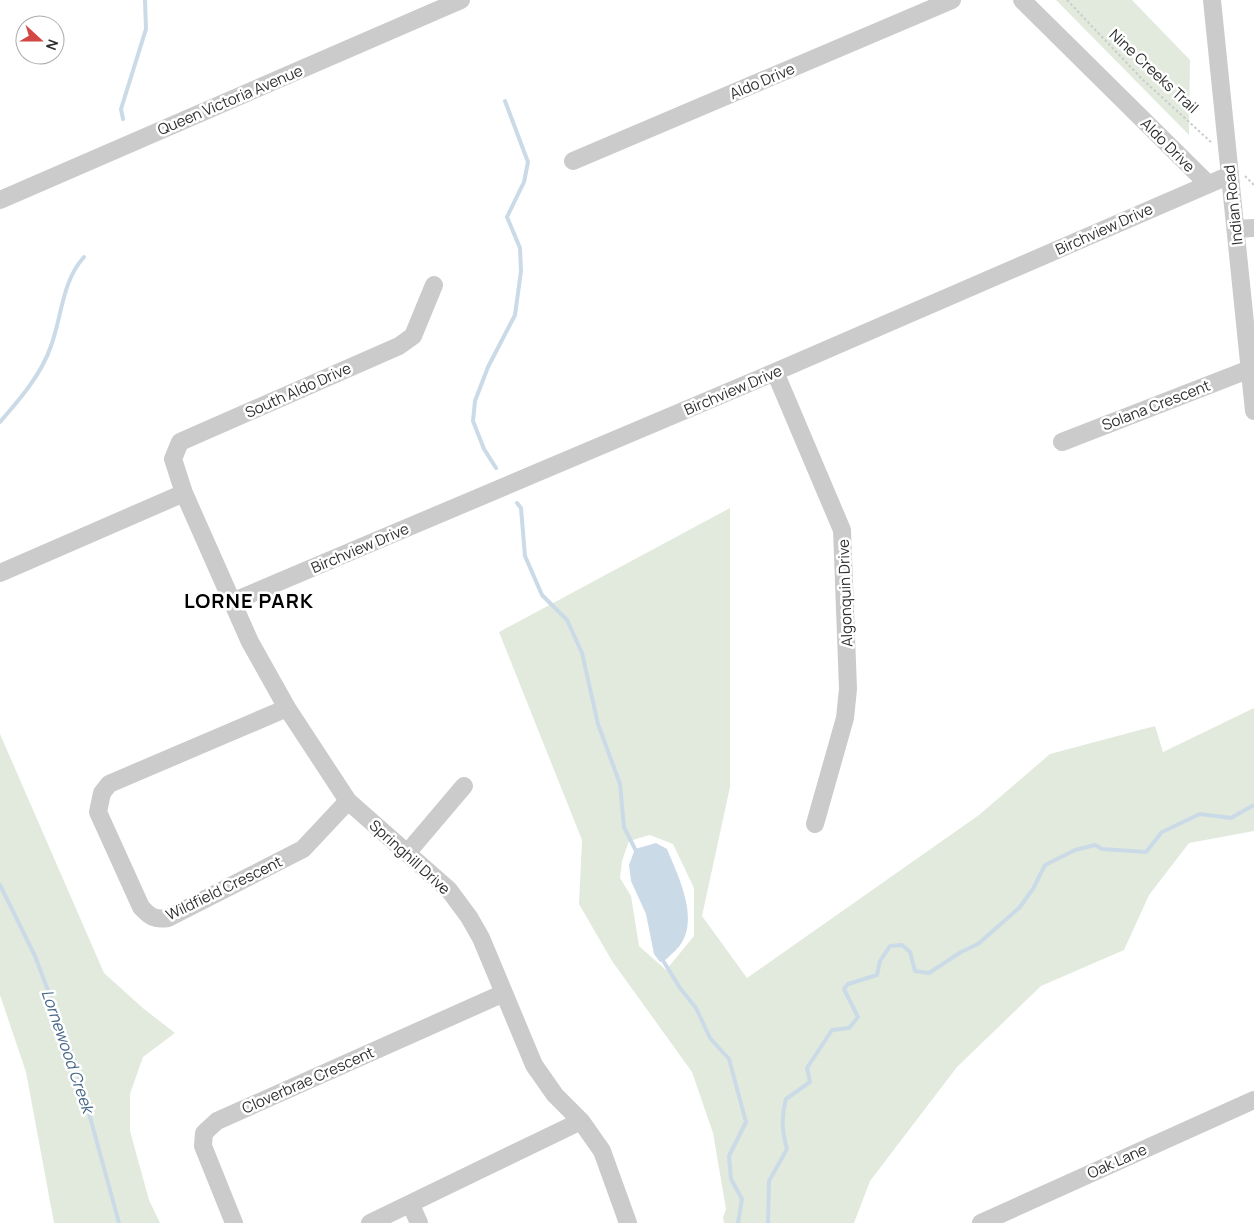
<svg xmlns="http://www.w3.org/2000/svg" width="1254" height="1223" font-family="Manrope,sans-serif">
<rect width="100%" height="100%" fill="#fff"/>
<path fill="#e2eadd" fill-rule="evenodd" d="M1056,0H1132L1190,60L1189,135Z
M730,508V787L702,916L747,978L979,815L1050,754L1155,726L1163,752L1254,708V831L1189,843L1149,895L1124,950L1041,986L957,1067L870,1181L854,1223H724L723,1217L726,1209L713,1133L692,1072L612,961L579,904L582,840L499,632ZM650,835L673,844L694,888V936L666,970L639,946L631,896L620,878L622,861L629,841Z
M0,734L104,973L144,1009L175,1033L143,1057L130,1094V1131L149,1200L160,1223H54L26,1072L0,995Z"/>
<path fill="#cbdae7" d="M656,843L667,849C679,878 703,925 675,951C670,955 666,961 660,962L654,954L646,914L631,881L629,865L635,849Z"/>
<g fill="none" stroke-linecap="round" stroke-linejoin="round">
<path stroke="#cbdae7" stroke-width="4" d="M123,119L121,109L146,29L145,0
M0,422C20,399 41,375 51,346C62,316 62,281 84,257
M496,468L484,449L473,421L475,401L488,367L515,315L521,271L520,248L507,217L524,182L528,162L505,101
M517,503L521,508L525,556L542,595L567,620L582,653L598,724L620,784L624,827L635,849
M0,885L35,956L75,1062L119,1223
M664,962L680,988L696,1008L710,1038L729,1059L746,1122L729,1156L731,1179L742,1199L738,1223
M768,1223L769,1181L787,1149C782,1131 781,1117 786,1099L810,1082L807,1068L832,1030L849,1028L858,1017L844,989L848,984L877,975L880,961L890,946L902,945L910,952L915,971L929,973L961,952L978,944L1019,908L1033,889L1045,865L1075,850L1095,845L1102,849L1146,852L1162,832L1200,814L1231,818L1254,805"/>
<path stroke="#cbcbcb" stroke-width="2" stroke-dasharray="2.5 2.5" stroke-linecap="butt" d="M1067,0L1141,78L1212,143
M1245,176L1254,185"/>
<path stroke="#cbcbcb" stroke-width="18" d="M1022,0L1208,184
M1212,0L1254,411
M573,161L952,0
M0,200L461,0
M1236,229L1254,228
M434,285L413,336L399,346L180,442L173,459L184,493L250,642L287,708L348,801L449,890L469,917L481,938L534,1065L555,1095L581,1121L602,1151L628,1223
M775,372L842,530L848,689L845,718L815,824
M1062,442L1250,369
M0,573L184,493
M234,601L775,372L1230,175
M287,708L109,784L102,793L98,812L141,907C150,917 155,920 168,918L303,849L348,801
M408,852L464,786
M411,1205L419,1223
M234,1223L203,1146L204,1133L217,1121L504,993
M370,1223L581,1121
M981,1223L1254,1100"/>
</g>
<g text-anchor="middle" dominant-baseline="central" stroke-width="5" stroke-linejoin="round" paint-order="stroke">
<g font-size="15" fill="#2e2e2e" stroke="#fff">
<text transform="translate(1154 71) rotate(43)">Nine Creeks Trail</text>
<text transform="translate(762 81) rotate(-23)">Aldo Drive</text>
<text transform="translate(230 100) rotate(-23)">Queen Victoria Avenue</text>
<text transform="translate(1168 145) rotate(45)">Aldo Drive</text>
<text transform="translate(1233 205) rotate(-96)">Indian Road</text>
<text transform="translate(1104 229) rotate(-24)">Birchview Drive</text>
<text transform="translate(298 390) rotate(-24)">South Aldo Drive</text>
<text transform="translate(733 390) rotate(-23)">Birchview Drive</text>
<text transform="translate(1156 405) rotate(-21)">Solana Crescent</text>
<text transform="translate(360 548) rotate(-23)">Birchview Drive</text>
<text transform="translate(845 593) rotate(-92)">Algonquin Drive</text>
<text transform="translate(410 857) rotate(42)">Springhill Drive</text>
<text transform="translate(224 888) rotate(-26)">Wildfield Crescent</text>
<text transform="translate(308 1080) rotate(-24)">Cloverbrae Crescent</text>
<text transform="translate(1117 1161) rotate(-24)">Oak Lane</text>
</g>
<g font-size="16" font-style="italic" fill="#456687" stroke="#fff">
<text transform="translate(68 1051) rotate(71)">Lornewood Creek</text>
</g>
<g font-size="20" font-weight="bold" letter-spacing="1" fill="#000" stroke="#fff">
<text x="249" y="600">LORNE PARK</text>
</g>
</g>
<g transform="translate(40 40) rotate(111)"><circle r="24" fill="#ffffff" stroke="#ababab"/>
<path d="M0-4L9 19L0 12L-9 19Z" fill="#d24743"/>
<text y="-8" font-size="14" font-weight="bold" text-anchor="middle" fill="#2e2e2e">N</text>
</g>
</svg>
